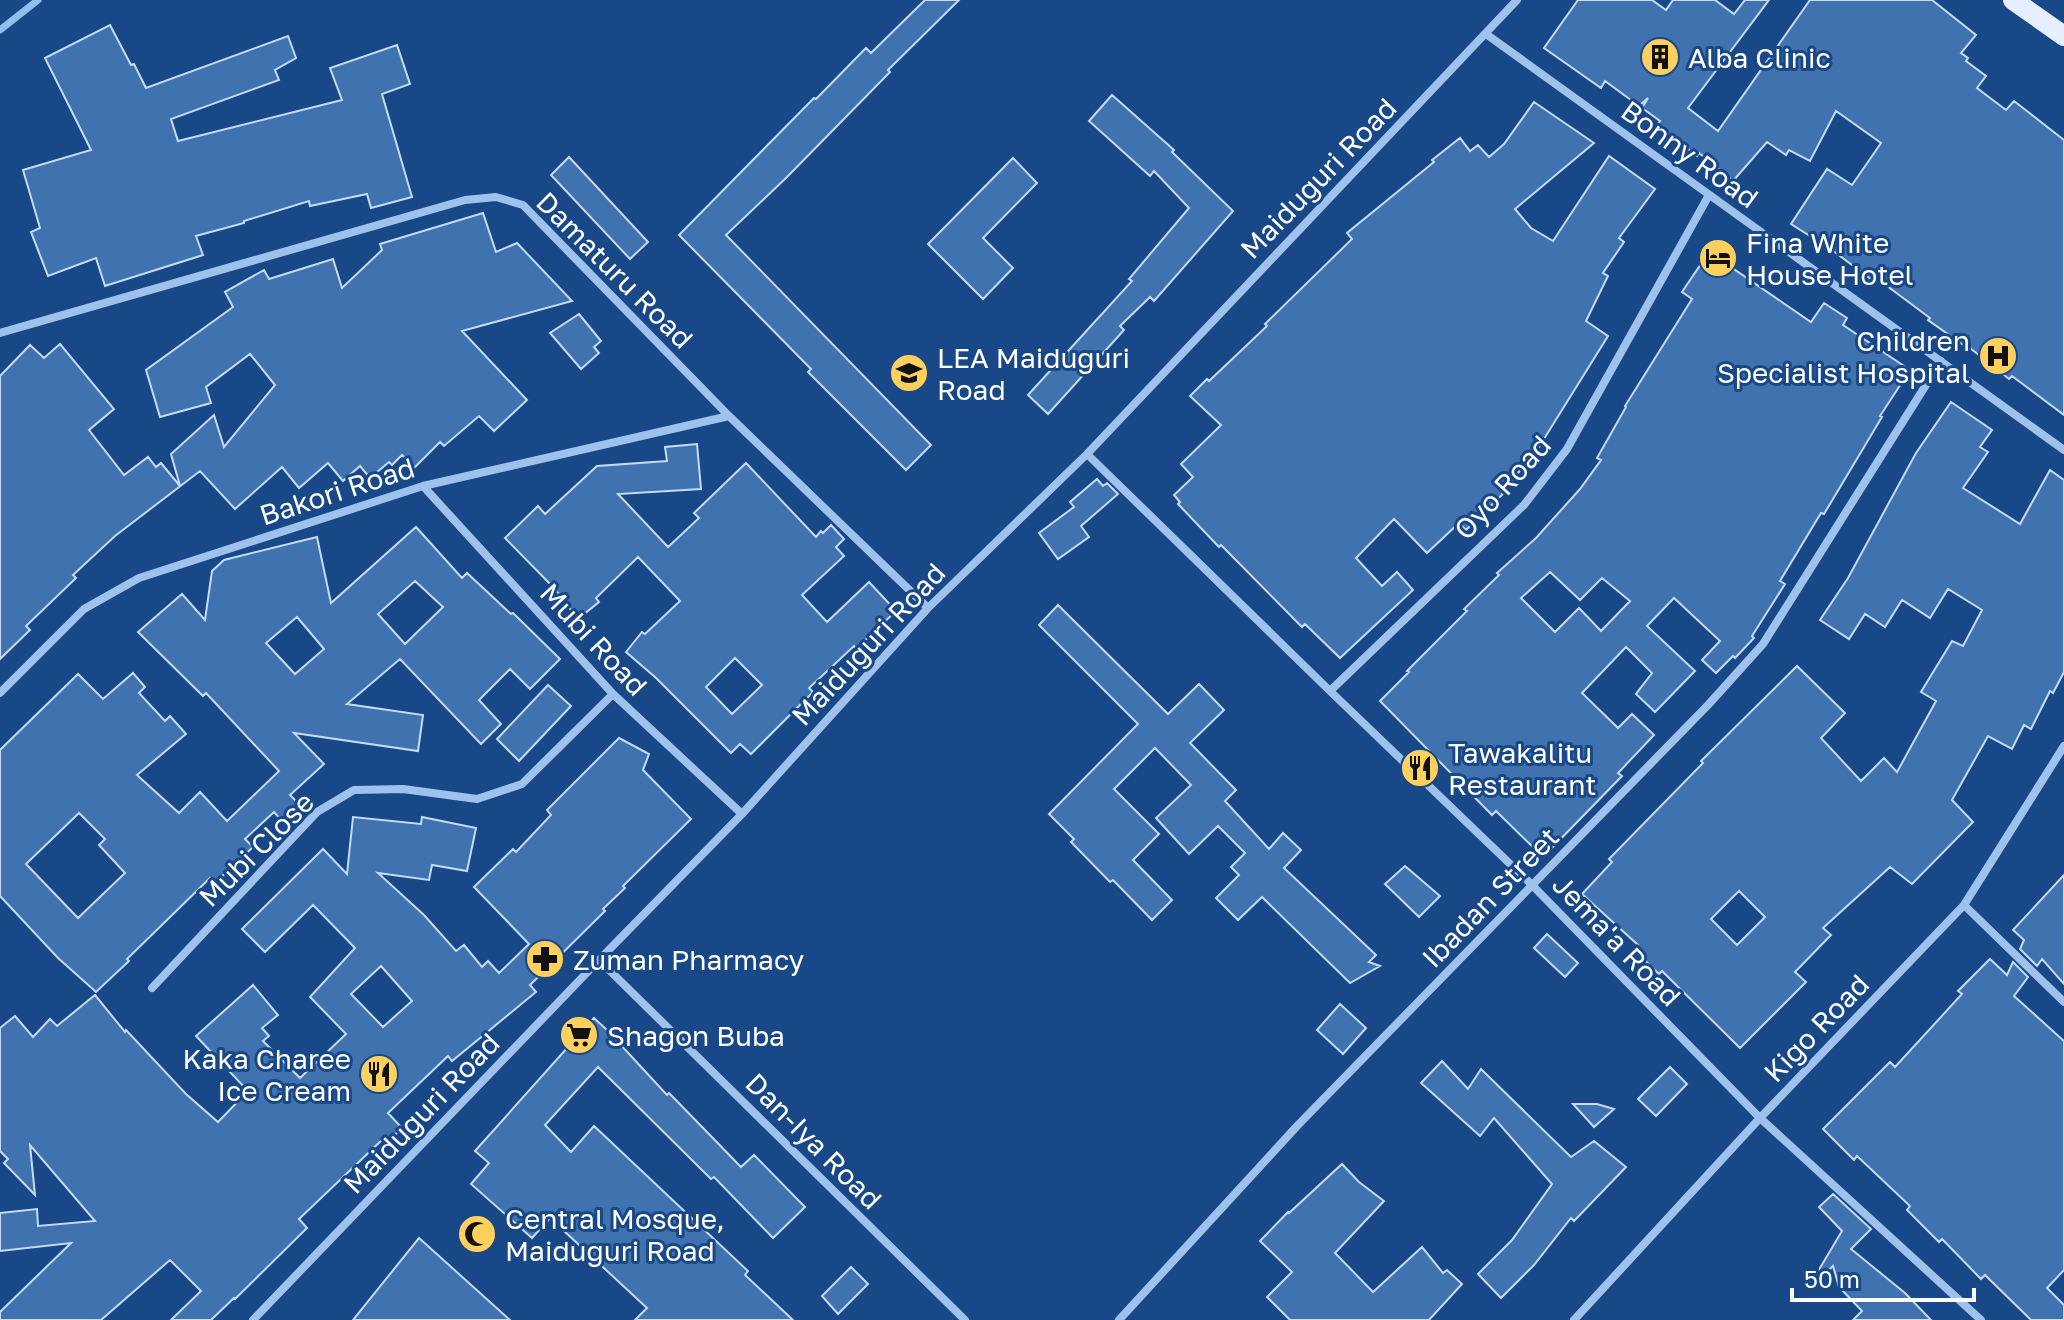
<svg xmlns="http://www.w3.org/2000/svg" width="2064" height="1320" font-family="'Golos Text',sans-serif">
<rect width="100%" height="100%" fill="#184887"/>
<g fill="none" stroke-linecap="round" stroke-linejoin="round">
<path stroke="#91bdef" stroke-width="7" d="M0,30L38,0"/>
</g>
<path fill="#4172b0" stroke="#c4dcf9" stroke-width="2" fill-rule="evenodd" d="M925,0H959L888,70L890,72L787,177L726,235L931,445L906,470L808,372L811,369L679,235L814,98L816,99L866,48L871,53Z
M1578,0H1652L1666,10L1673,0H1715L1734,14L1745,0H1769L1688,108L1718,131L1810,0H1932L1976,35L1961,53L1968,58L1966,61L1986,76L1977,88L2006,110L2014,101L2064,140V415L2012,376L2009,379L1970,348L1969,349L1928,320L1930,318L1879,280L1876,283L1832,250L1791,224L1827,169L1852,185L1881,143L1836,111L1810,161L1789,150L1786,155L1767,142L1733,181L1699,153L1697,156L1657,125L1660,121L1642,108L1648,98L1639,106L1605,81L1601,88L1544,48Z
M110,25L131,65L134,64L146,88L288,36L296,58L275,70L279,80L171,119L178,141L342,100L330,68L397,45L410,84L382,94L412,197L371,208L367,194L310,206L309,201L244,221V223L196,236L203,255L105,286L96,258L48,276L31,232L40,228L23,170L91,150L45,58Z
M1112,95L1174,150L1172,152L1233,211L1154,301L1150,297L1120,326L1124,330L1048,414L1028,395L1132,281L1129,279L1189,208L1154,171L1150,176L1089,121Z
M1534,102L1594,143L1515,209L1531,228L1553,241L1609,156L1655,189L1619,238L1624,242L1603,273L1608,276L1586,321L1608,336L1539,447L1502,493L1503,494L1466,530L1459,523L1427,553L1394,519L1356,558L1382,586L1397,572L1413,590L1340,658L1305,624L1302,627L1221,545L1219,547L1178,504L1180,502L1174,495L1193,477L1181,464L1221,425L1190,396L1207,379L1209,381L1267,326L1265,324L1352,239L1347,233L1434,162L1432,160L1460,138L1470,151L1478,145L1489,157L1504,144Z
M569,157L648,242L630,259L551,175Z
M1013,158L1037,183L983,238L1013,268L983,299L928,244Z
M483,213L496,252L517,243L572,301L462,331L527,400L494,431L479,416L444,446L440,442L414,468L402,455L392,465L389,462L370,478L360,466L343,481L328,463L299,488L282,467L235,509L200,471L115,536L73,575L76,578L26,626L30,630L0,659V376L30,345L44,358L60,344L114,409L89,430L124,475L148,457L156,467L161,463L180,486L171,454L214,415L224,447L275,385L250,354L206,387L211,403L160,417L146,370L233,307L225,292L264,270L269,279L333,259L342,288L382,250L380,244Z
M1709,252L1811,322L1824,303L1847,318L1843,325L1910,370L1880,416L1882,417L1824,514L1821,513L1780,581L1785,584L1752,636L1754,638L1735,658L1733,656L1716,673L1702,660L1720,641L1674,598L1647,626L1695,671L1655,712L1636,694L1652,673L1626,647L1582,693L1618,728L1632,714L1654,735L1618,773L1622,776L1543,857L1496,811L1492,815L1380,701L1409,672L1407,671L1467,611L1464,609L1499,575L1497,573L1536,538L1580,489L1601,460L1597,458L1626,407L1625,406L1692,299L1682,292ZM1550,572L1580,600L1602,578L1630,601L1601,631L1579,608L1555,632L1521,598Z
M579,314L601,341L594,347L599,353L581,369L550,333Z
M1951,402L1992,430L1980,447L1988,452L1963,488L2020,524L2050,470L2064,480V672L2053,693L2050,691L2031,729L2024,725L2012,749L1988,736L1952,800L1973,822L1912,884L1890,867L1823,928L1831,935L1795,972L1806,982L1740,1048L1662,971L1659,974L1633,949L1638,945L1582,894L1612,862L1609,859L1703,763L1701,761L1797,666L1845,713L1821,738L1861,781L1884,758L1897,772L1936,701L1921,692L1952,641L1963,646L1982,610L1948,589L1930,618L1902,600L1885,627L1865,614L1849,639L1820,620L1848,578L1916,453ZM1739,891L1765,917L1737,945L1711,919Z
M697,444L701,489L618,494L668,547L699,518L694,513L746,463L816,537L821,531L823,533L831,525L844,539L836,547L844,556L802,595L827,622L869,582L896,611L856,649L854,646L809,688L813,692L751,754L740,744L731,753L655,677L626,652L642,632L645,634L680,601L638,557L596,598L599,602L578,619L555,589L505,538L538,506L545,514L597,466L667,461L665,447ZM735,658L762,685L732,714L706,687Z
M1097,479L1103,486L1107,483L1118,494L1081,526L1089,537L1058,559L1039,533L1074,507L1070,502Z
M416,527L462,578L467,573L511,614L513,613L560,659L530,689L510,669L479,700L501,724L481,744L400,659L347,704L423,715L418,751L294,733L324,764L290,795L299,804L282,821L274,812L245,839L253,847L215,883L210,878L127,959L129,961L96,992L58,958L0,896V750L78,674L103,699L133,673L145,687L139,693L165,721L170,716L186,734L137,775L179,813L200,792L227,821L279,771L206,693L203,696L138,632L182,594L205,620L212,571L224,560L317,537L331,603ZM415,581L443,607L405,644L378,614ZM297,617L324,649L295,674L266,643ZM79,813L105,839L99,845L125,873L78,918L26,864Z
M1058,605L1168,714L1199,684L1224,710L1190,743L1236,790L1225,801L1269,849L1283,833L1301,850L1284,868L1376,955L1369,962L1380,966L1350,983L1262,897L1238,920L1216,898L1239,875L1231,867L1245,853L1218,826L1189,854L1156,818L1191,785L1155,748L1114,789L1159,834L1133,860L1172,900L1152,920L1113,880L1110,882L1071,842L1074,839L1049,814L1138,724L1039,625Z
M548,685L571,706L519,761L497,739Z
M619,738L649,754L643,770L691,819L623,886L625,888L603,909L605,911L530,985L536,992L452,1061L448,1056L388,1113L402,1128L388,1142L384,1138L299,1219L307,1228L235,1299L234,1298L211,1320H171L201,1291L170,1260L101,1320H0V1312L71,1243L0,1251V1213L37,1209L38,1226L95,1221L30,1145L35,1195L4,1163L8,1159L0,1151V1028L15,1016L33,1037L50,1019L57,1026L95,995L125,1032L126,1030L186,1094L218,1122L248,1091L196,1036L253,985L278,1015L262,1028L269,1036L263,1041L300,1078L346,1034L310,997L355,948L313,905L265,952L242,929L323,849L347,874L353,817L421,824L422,817L476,828L467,871L432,865L429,880L378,873L424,915L456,951L464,945L482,967L488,961L499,973L529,944L474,887L513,849L516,852L551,815L547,810ZM381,966L412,1001L383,1027L351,994Z
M1405,866L1440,896L1419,917L1385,884Z
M2064,875V984L2042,959L2037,966L2020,949L2024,940L2013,930Z
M1547,934L1578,963L1565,977L1534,948Z
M1990,959L2007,975L2013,962L2028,977L2014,996L2064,1041V1270L2047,1288L2064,1305V1320H2031L1985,1275L1981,1279L1942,1239L1939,1242L1907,1210L1910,1206L1857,1156L1854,1160L1823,1129L1890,1062L1895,1067L1962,994L1958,991Z
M1340,1004L1366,1028L1343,1054L1317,1030Z
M594,1018L620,1042L619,1043L667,1095L669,1093L741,1167L754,1155L805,1207L773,1238L714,1177L711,1179L598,1067L545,1125L571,1152L594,1126L748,1271L745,1275L793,1320H635L647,1308L550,1218L532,1238L471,1184L489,1163L475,1151Z
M1442,1061L1468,1089L1481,1069L1571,1157L1594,1141L1626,1167L1574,1221L1571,1218L1534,1265L1501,1298L1478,1274L1512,1240L1552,1184L1494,1118L1480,1136L1421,1083Z
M1670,1067L1687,1084L1656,1116L1638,1099Z
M1573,1104H1597L1614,1109L1594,1127Z
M1342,1164L1359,1182L1384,1201L1335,1253L1373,1292L1422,1247L1443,1273L1447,1270L1462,1284L1429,1320H1290L1267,1297L1292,1272L1260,1241L1288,1212L1289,1213Z
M1833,1194L1871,1229L1851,1249L1905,1293L1931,1320H1853L1862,1311L1839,1287L1833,1266L1822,1277L1817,1273L1842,1231L1819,1207Z
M419,1238L510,1320H353Z
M851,1267L868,1284L838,1314L822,1296Z"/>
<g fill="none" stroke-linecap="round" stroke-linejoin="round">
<path stroke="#9fc2ed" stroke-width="8" d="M1486,34L2064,450
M0,333L465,200L496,197L523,205L729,416L928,608
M1087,454L1330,691L1532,885L1760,1118L1981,1320
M423,486L613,694L742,814
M1330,691L1524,505L1567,449L1709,195
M0,693L84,609L139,578L423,486L729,416
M1964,905L2064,1002
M599,960L965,1320
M152,988L317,812L354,790L403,789L477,799L522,784L613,694
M253,1320L599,960L742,814L928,608L1087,454L1517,0
M1119,1320L1298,1125L1708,705L1763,644L1941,361
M1574,1320L1760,1118L1964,905L2064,746"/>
<path stroke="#e5efff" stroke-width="20" d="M2013,0L2064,36"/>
</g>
<defs>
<symbol id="building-disc" viewBox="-11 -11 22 22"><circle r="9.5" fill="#ffd05b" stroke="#184887"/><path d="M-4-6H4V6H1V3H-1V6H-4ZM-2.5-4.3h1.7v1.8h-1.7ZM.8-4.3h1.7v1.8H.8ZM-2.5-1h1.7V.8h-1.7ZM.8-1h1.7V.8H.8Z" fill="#111"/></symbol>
<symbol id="hotel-disc" viewBox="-11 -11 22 22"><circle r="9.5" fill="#ffd05b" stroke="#184887"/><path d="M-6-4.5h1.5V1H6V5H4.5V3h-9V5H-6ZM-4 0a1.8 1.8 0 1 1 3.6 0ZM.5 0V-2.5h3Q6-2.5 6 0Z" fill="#111"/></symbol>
<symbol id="hospital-disc" viewBox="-11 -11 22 22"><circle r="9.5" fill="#ffd05b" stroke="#184887"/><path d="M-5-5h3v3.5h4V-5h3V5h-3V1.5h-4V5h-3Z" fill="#111"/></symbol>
<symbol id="school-disc" viewBox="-11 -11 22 22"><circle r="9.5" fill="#ffd05b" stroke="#184887"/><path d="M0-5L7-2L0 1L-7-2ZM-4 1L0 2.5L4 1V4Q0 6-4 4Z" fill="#111"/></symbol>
<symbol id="restaurant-disc" viewBox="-11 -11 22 22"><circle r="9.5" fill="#ffd05b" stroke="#184887"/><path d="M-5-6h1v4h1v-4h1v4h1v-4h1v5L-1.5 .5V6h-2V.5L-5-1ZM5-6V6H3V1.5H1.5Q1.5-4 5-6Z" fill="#111"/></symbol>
<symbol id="pharmacy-disc" viewBox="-11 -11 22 22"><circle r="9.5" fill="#ffd05b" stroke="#184887"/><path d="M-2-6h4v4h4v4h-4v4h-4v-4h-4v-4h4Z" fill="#111"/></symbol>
<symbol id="supermarket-disc" viewBox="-11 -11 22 22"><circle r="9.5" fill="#ffd05b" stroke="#184887"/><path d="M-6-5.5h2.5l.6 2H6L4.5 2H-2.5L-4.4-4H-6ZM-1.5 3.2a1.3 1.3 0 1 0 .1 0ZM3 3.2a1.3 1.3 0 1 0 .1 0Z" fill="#111"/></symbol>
<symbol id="mosque-disc" viewBox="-11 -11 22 22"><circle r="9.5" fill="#ffd05b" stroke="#184887"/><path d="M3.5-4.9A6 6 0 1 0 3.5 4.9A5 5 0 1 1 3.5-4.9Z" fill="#111"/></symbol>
</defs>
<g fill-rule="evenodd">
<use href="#building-disc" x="1638" y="35" width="44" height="44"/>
<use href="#hotel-disc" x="1696" y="236" width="44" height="44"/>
<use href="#hospital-disc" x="1976" y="334" width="44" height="44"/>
<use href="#school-disc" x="887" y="351" width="44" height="44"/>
<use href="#restaurant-disc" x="1398" y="746" width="44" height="44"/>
<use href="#pharmacy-disc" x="523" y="937" width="44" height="44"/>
<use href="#supermarket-disc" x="557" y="1013" width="44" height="44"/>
<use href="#restaurant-disc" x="357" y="1052" width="44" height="44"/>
<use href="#mosque-disc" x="455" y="1212" width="44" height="44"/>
</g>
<g text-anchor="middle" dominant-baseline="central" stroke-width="6" stroke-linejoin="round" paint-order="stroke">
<g font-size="28" fill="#fff" stroke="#184887" text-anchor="start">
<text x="1688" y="57">Alba Clinic</text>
<text x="1746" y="242">Fina White<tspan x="1746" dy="32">House Hotel</tspan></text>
<text x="1970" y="340" text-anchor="end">Children<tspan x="1970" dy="32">Specialist Hospital</tspan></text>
<text x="937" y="357">LEA Maiduguri<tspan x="937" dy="32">Road</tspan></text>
<text x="1448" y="752">Tawakalitu<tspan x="1448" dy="32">Restaurant</tspan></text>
<text x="573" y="959">Zuman Pharmacy</text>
<text x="607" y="1035">Shagon Buba</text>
<text x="351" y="1058" text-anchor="end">Kaka Charee<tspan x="351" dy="32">Ice Cream</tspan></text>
<text x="505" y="1218">Central Mosque,<tspan x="505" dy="32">Maiduguri Road</tspan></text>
</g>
<g font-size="28" fill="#fff" stroke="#184887">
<text transform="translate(1690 154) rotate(36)">Bonny Road</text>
<text transform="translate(1318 178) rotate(-46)">Maiduguri Road</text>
<text transform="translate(615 270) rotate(45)">Damaturu Road</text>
<text transform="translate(1502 487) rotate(-48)">Oyo Road</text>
<text transform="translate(337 491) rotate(-18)">Bakori Road</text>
<text transform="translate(594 639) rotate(47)">Mubi Road</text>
<text transform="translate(868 644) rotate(-47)">Maiduguri Road</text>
<text transform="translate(256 849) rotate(-45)">Mubi Close</text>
<text transform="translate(1490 897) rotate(-46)">Ibadan Street</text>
<text transform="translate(1617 940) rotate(46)">Jema'a Road</text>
<text transform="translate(1816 1028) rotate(-46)">Kigo Road</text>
<text transform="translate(421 1113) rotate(-46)">Maiduguri Road</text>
<text transform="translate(814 1141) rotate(45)">Dan-Iya Road</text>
</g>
</g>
<path d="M1792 1288v12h182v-12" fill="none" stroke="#ffffff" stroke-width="4"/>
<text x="1804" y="1288" font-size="24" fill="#ffffff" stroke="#184887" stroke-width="6" paint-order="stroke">50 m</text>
</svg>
